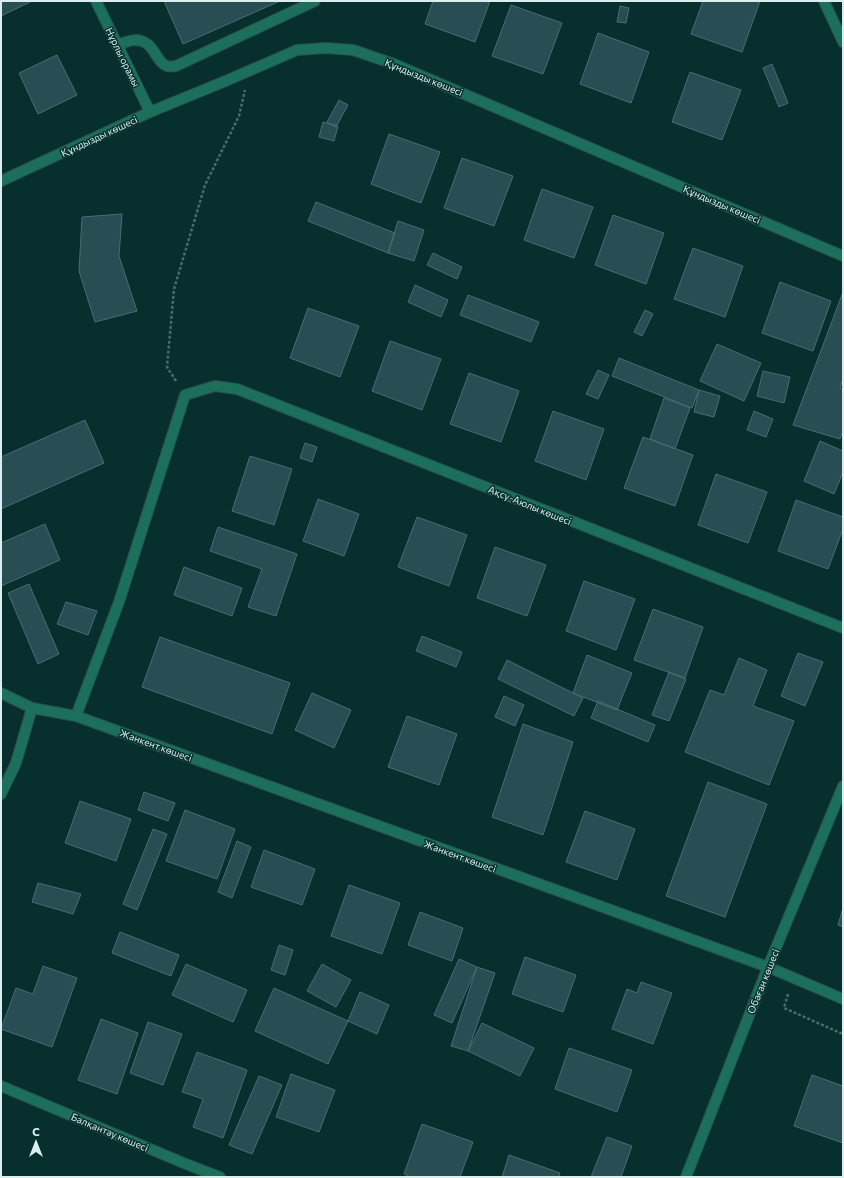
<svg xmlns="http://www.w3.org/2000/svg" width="844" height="1178" font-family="Commissioner,sans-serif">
<rect width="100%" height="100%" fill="#062f2e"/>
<path fill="#284d53" stroke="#486d74" d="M1,1H32L1,16Z
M164,1H280L183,44Z
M433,1H490L475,42L425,24Z
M703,1H760L742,52L691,34Z
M511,5L562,23L543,74L492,56Z
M620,6L629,8L626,23L617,22Z
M598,33L649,52L631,103L580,84Z
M57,55L77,95L38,114L19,73Z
M772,64L788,103L779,107L763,68Z
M690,72L741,90L722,140L672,122Z
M339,100L348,105L336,127L327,122Z
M323,122L338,126L334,141L319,137Z
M389,134L440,152L421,203L371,184Z
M462,158L513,176L494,226L444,208Z
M542,189L593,207L574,258L524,240Z
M316,202L395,233L388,253L308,221Z
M122,214L119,256L137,311L95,322L79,271L82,217Z
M613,215L664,233L646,284L595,265Z
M398,221L424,230L414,261L388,253Z
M693,248L743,266L725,317L674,299Z
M433,253L462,267L457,279L427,265Z
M780,282L831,301L813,351L762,333Z
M415,285L448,300L441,317L408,302Z
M843,292V379L840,388L843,390V431L840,439L793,425Z
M468,295L539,322L531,342L460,315Z
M308,308L359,326L340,377L290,358Z
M645,310L653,314L642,336L634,332Z
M390,341L441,359L422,410L372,391Z
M717,344L761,363L744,401L700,381Z
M619,358L699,390L692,408L612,376Z
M598,370L609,375L598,399L586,394Z
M763,371L790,377L784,403L757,396Z
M469,373L519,391L501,442L450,424Z
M699,390L720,396L714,417L694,412Z
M664,398L690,408L675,449L650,439Z
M553,411L604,429L586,480L535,461Z
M754,411L773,419L766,437L747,430Z
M85,420L104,463L1,509V457Z
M643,437L693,455L675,506L624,488Z
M820,441L843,451V472L834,494L804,481Z
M305,443L317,447L312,462L300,458Z
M250,456L292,469L274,525L232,511Z
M716,474L767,492L748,543L698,525Z
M318,499L359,514L344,556L303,541Z
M796,500L843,517V529L828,569L778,551Z
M417,517L467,535L449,586L398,567Z
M45,524L60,560L1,586V543Z
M218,527L297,554L276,616L248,607L262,569L210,551Z
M495,547L546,565L527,616L477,598Z
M184,567L242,588L232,616L174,595Z
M584,581L635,599L616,650L566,631Z
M29,584L59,654L38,664L8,593Z
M66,602L97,611L88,635L57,624Z
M653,609L703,627L685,678L634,660Z
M422,636L462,652L456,667L416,651Z
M160,637L290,683L272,734L142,687Z
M798,653L823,662L805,706L781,696Z
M587,655L632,673L617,710L573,693Z
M739,658L767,670L753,706L794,721L769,785L685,752L710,690L724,695Z
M507,660L583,698L574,716L498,679Z
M669,672L686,679L669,721L652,715Z
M312,693L351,710L334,748L295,730Z
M504,696L524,705L515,726L495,717Z
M598,701L655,725L648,742L591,718Z
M407,716L457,734L439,785L388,767Z
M523,724L573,742L543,835L492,817Z
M708,782L767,804L725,917L666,896Z
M144,792L175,803L168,821L138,810Z
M80,801L131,819L116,861L65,843Z
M185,810L235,829L217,879L166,861Z
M585,811L635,829L617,880L566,862Z
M153,829L167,834L137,910L123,904Z
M237,841L251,847L232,898L218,892Z
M264,850L315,869L302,905L251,887Z
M38,883L81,894L73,914L32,902Z
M349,885L400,903L382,954L331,936Z
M843,908V927L838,925Z
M420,912L463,928L452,961L408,945Z
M120,932L179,955L171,976L112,953Z
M279,945L293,950L285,975L271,970Z
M525,957L576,975L563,1012L512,994Z
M459,959L477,967L452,1023L434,1015Z
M186,964L247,990L233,1022L172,995Z
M322,964L351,980L336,1007L307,991Z
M43,966L77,978L52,1047L1,1029L16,988L33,994Z
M477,967L495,973L468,1051L451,1046Z
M641,982L672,993L653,1044L612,1029L627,989L637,993Z
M274,988L348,1021L328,1064L255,1031Z
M360,992L389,1005L377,1034L348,1021Z
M101,1019L138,1033L117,1094L78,1080Z
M148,1022L182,1034L163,1085L130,1073Z
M482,1023L534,1048L520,1076L468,1051Z
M569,1048L632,1070L617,1112L555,1089Z
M197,1052L247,1070L223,1138L193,1127L203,1099L182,1092Z
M291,1074L335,1090L319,1132L276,1117Z
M812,1075L843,1086V1143L794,1126Z
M259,1076L282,1085L252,1154L229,1145Z
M422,1124L473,1142L460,1177H411L404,1174Z
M607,1137L632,1146L621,1177H591Z
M509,1155L560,1173L559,1177H502Z"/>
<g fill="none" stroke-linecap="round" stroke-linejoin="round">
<defs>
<path id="minor" d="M96,1L150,112
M824,1L843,42
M117,45C123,43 130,40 136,40C155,41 155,62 167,66C169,67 174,66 176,66L315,1
M1,181L150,112L228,80L297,50L326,48L353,50L394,64L843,256
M1,693L32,708L76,716L768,967L843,999
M76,716L119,602L185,395L215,386L237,389L843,628
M1,794L16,763L32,708
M1,1086L186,1164L220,1177
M686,1177L768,967L843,786"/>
</defs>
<use href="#minor" stroke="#284e4d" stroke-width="12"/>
<path stroke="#496c6a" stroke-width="2.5" stroke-dasharray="3 2" stroke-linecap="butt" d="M176,381L167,367L174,289L205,185L239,116L245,90
M788,994L784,1008L843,1034"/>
<use href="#minor" stroke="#1c6f5b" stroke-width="10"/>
</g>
<g text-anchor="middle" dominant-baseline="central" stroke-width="3" stroke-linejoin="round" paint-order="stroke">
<g font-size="10" fill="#daefed" stroke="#062f2e">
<text transform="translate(123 57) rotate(64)">Нұрлы орамы</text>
<text transform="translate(424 77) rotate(22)">Құндызды көшесі</text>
<text transform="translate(99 136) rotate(-25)">Құндызды көшесі</text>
<text transform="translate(722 204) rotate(23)">Құндызды көшесі</text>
<text transform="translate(530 505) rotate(22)">Ақсу-Аюлы көшесі</text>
<text transform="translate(156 745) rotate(20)">Жанкент көшесі</text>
<text transform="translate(460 856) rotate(20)">Жанкент көшесі</text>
<text transform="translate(763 981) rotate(-68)">Обаған көшесі</text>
<text transform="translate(110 1132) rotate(23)">Балқантау көшесі</text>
</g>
</g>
<rect width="844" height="1178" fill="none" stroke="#daefed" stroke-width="4"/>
<g transform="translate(36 1142)" stroke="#062f2e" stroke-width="3" paint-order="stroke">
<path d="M0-3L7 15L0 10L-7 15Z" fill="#daefed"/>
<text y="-6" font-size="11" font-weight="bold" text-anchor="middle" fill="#daefed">С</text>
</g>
</svg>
